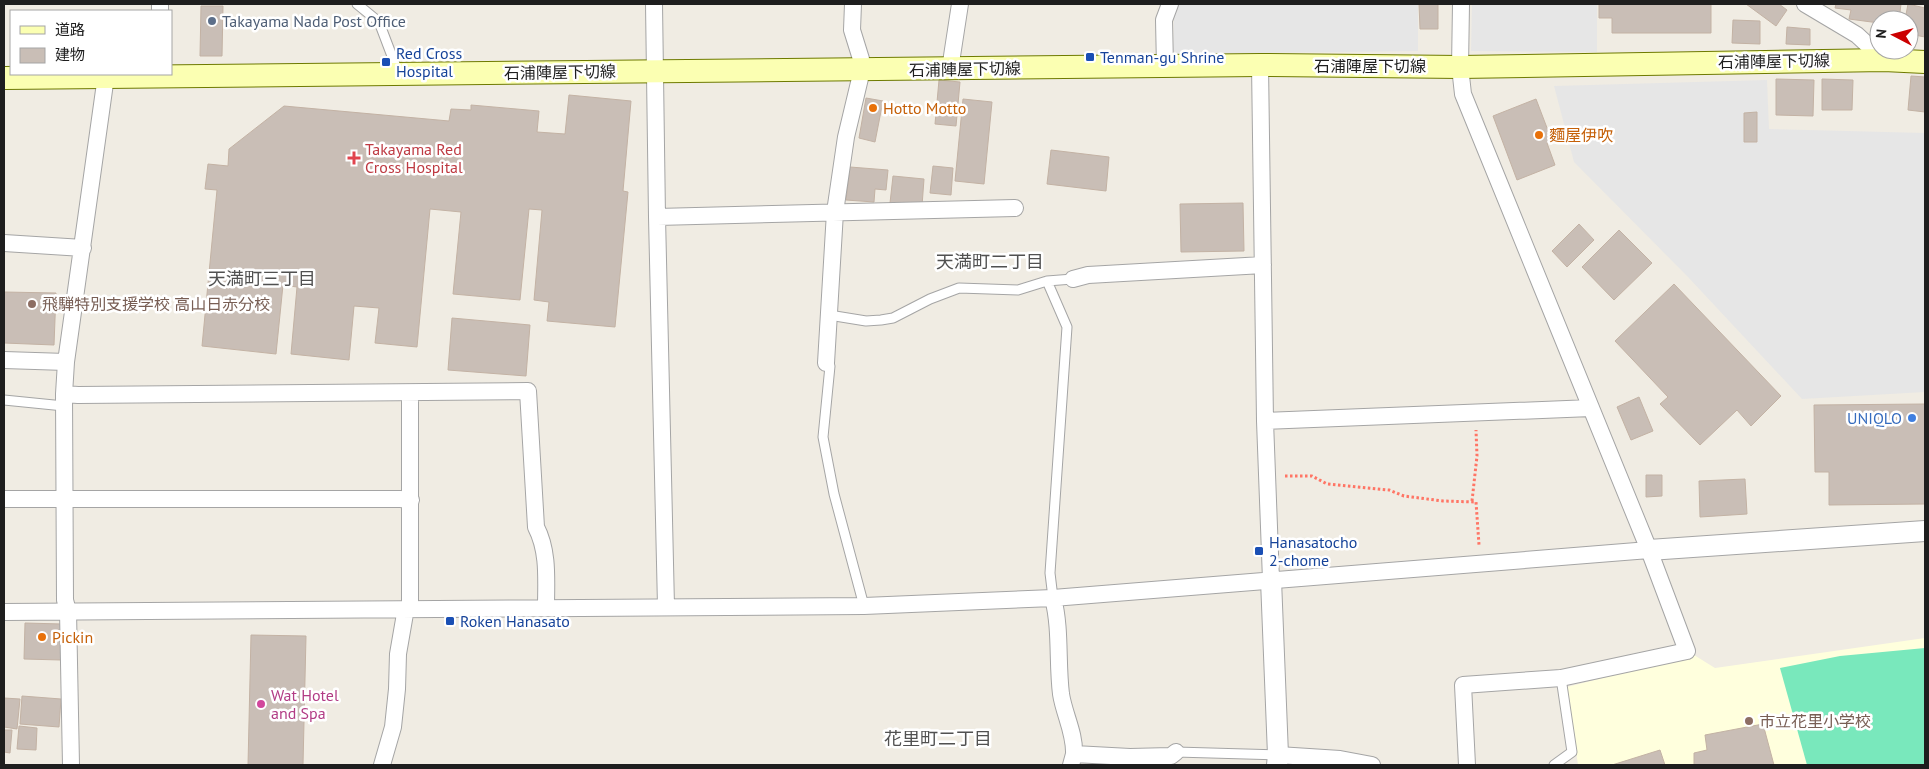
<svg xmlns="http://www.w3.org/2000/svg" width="1929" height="769" font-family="'PT Sans','Noto Sans JP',sans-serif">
<rect width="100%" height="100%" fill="#f0ece3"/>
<path fill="#ffd" d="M1925,638V765H1578L1567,687L1694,655L1715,668Z"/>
<path fill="#79e8bc" d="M1925,648V765H1807L1780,668L1840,656Z"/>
<path fill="#e6e6e6" d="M1178,4H1418V51L1173,54L1174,17Z
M1472,4H1597V52L1471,51Z
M1767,80L1769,129L1925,133V392L1802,399L1688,277L1574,162L1554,86Z"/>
<path fill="#c9beb6" stroke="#c3b2a4" d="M1419,4H1438V29H1420Z
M1599,4H1711V33H1612V18H1599Z
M1746,4H1779L1787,10L1776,26Z
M1836,4H1901L1899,20H1879V23L1849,19L1851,10L1835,8Z
M1908,4L1925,8V37L1909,34V20H1905Z
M201,6H223L222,56H200Z
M1733,20L1760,21V44L1732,43Z
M1787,27L1810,29V45L1786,44Z
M1911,76L1925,77V112L1908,110Z
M1776,79L1814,80L1813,116L1776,115Z
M1822,79L1853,80L1852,110H1822Z
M939,80L960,82L956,126L935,124Z
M569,95L631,101L623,191L628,192L615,327L547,321L549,302L534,300L542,210L529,209L520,300L453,294L461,212L430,209L417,347L375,343L379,308L354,306L349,360L291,354L297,287L283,285L276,354L202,346L217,190L205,189L208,164L228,166L229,149L284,106L449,121L451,109L471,110V105L539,111L537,132L565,134Z
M866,98L883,101L875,142L859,138Z
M963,99L992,102L984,184L955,181Z
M1536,99L1552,141L1547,143L1555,165L1517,180L1493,116Z
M1757,112V142H1744V113Z
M1051,150L1109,157L1106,191L1047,184Z
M933,166L953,168L951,195L930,193Z
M850,167L888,170L886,190L875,189L874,202L846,200Z
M893,176L924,179L922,206L890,203Z
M1243,203L1244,251L1181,252L1180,204Z
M1579,224L1594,240L1567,267L1552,251Z
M1619,230L1652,263L1614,300L1582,267Z
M1674,284L1781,396L1751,426L1737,410L1700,445L1660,404L1668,397L1615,341Z
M4,292L56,293L54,345L4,343Z
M452,318L530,325L526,376L448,370Z
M1639,397L1653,431L1631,440L1617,407Z
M1925,404V504L1829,505V472H1815L1814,405Z
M1646,475H1662V496L1646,497Z
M1745,479L1747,514L1700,517L1699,481Z
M25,623L62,624L61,660L24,659Z
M251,635L306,636L303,765H248Z
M22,696L61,699L59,727L20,724Z
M4,698L20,699L17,729L4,727Z
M1763,724L1774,765H1694V753L1707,750L1705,735Z
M19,726L37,728L36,750L17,749Z
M4,730H12L10,753L4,752Z
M1660,750L1665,765H1612Z"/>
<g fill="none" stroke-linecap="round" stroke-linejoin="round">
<defs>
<path id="service" d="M357,4L379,22L398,72
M1047,281L1067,327L1050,573L1053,598
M829,315L866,321L881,320L893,318L930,299L959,288L1018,290L1047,281L1073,279
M826,363L830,366L823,437L834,494L864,606
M4,400L64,406
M1176,752L1278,755
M1554,765L1572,752L1561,678"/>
<path id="minor" d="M160,4V11
M654,4L657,217L666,606
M1461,4L1460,67L1463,94L1649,550L1687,651L1561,678L1463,685L1467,765
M1805,4L1857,35L1884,60
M1260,65L1265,421L1271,580
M1165,67L1164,20L1170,4
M950,69L960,4
M657,217L1015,208
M4,243L83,248
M1073,279L1088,275L1263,265
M4,360L66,362
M826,363L835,212L846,137L862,70L861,59L852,30L853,4
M64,394L78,395L528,391L536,527C549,552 546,581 546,608
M1265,421L1591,408
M4,499H400L411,500
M1053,598C1061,629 1057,662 1061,694C1064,714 1075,733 1074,754
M410,608V393
M4,612L864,606L1053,598L1649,550
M1278,755L1340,759L1372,765
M71,765L68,611L65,600L64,394L66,362L106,76
M382,765L393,727L397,689L398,654L406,608
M1071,765L1074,754L1130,757L1171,756L1176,752"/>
<path id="tertiary" d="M1649,550L1925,531
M1271,580L1278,755L1277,765"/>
<path id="secondary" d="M4,78L1260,65L1460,67L1884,60L1925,62"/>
</defs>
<use href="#service" stroke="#a5a5a5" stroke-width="11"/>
<use href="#minor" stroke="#a5a5a5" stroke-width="18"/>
<use href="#tertiary" stroke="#a5a5a5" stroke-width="22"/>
<use href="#secondary" stroke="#6e7a00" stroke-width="24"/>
<path stroke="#ff7565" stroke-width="3" stroke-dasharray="2.5 2.5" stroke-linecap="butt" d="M1285,476H1312L1327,484L1389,490L1404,496L1443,501L1476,502L1479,545
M1472,501L1477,456L1476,430"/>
<use href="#service" stroke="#fff" stroke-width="9"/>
<use href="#minor" stroke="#fff" stroke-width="16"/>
<use href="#tertiary" stroke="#fff" stroke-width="20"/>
<use href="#secondary" stroke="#fbffb2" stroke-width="22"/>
</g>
<circle fill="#5c6f8a" stroke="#fff" stroke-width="2" cx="212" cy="21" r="5"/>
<g fill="#1a4fb4" stroke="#fff" stroke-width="2">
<rect x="1085" y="52" width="10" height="10" rx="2.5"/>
<rect x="381" y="57" width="10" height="10" rx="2.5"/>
<rect x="1254" y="546" width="10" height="10" rx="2.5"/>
<rect x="445" y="616" width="10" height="10" rx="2.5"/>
</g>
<g fill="#e8710a" stroke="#fff" stroke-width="2">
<circle cx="873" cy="108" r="5"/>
<circle cx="1539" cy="135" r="5"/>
<circle cx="42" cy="637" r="5"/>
</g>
<path fill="#e0444e" stroke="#fff" stroke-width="2" d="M351.5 150.5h5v5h5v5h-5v5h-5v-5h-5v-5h5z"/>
<g fill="#8d6e63" stroke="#fff" stroke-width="2">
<circle cx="32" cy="304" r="5"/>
<circle cx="1749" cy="721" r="5"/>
</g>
<circle fill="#3f7fe0" stroke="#fff" stroke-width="2" cx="1912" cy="418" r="5"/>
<circle fill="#d1479c" stroke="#fff" stroke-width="2" cx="261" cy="704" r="5"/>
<g text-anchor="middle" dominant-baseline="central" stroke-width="5" stroke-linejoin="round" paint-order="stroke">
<g font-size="16" fill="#4e5e75" stroke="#fff" text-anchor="start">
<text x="222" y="21">Takayama Nada Post Office</text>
</g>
<g font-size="16" fill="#164399" stroke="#fff" text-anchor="start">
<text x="396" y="53">Red Cross<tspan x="396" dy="18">Hospital</tspan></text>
<text x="1100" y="57">Tenman-gu Shrine</text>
<text x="1269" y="542">Hanasatocho<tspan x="1269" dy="18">2-chome</tspan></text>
<text x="460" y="621">Roken Hanasato</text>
</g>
<g font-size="16" fill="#1e1e1e" stroke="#fff">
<text transform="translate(1774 61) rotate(-1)">石浦陣屋下切線</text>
<text x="1370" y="66">石浦陣屋下切線</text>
<text transform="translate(965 69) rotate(-1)">石浦陣屋下切線</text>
<text transform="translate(560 72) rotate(-1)">石浦陣屋下切線</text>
</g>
<g font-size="16" fill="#c56008" stroke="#fff" text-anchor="start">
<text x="883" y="108">Hotto Motto</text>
<text x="1549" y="135">麵屋伊吹</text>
<text x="52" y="637">Pickin</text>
</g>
<g font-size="16" fill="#be3a42" stroke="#fff" text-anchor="start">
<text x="365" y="149">Takayama Red<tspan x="365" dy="18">Cross Hospital</tspan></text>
</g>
<g font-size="16" fill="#785e54" stroke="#fff" text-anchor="start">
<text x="42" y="304">飛騨特別支援学校 高山日赤分校</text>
<text x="1759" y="721">市立花里小学校</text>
</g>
<g font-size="16" fill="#366cbe" stroke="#fff" text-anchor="end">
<text x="1902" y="418">UNIQLO</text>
</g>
<g font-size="16" fill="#b23c85" stroke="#fff" text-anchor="start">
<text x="271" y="695">Wat Hotel<tspan x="271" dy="18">and Spa</tspan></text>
</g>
<g font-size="18" fill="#515151" stroke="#fff">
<text x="990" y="261">天満町二丁目</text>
<text x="262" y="278">天満町三丁目</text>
<text x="938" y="738">花里町二丁目</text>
</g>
</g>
<rect width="1929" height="769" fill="none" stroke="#1e1e1e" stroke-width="10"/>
<rect x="10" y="10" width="162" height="65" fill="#ffffff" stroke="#a5a5a5"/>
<rect x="20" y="26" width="25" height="8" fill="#fbffb2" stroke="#a5a5a5"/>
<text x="55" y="35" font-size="15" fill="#1e1e1e">道路</text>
<rect x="20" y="48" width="25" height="15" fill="#c9beb6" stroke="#a5a5a5"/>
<text x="55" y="60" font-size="15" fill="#1e1e1e">建物</text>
<g transform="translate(1894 35) rotate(276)"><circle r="24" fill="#ffffff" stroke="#a5a5a5"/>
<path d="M0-4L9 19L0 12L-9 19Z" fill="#cc0001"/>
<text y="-8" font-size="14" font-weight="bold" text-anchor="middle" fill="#1e1e1e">N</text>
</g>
</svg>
